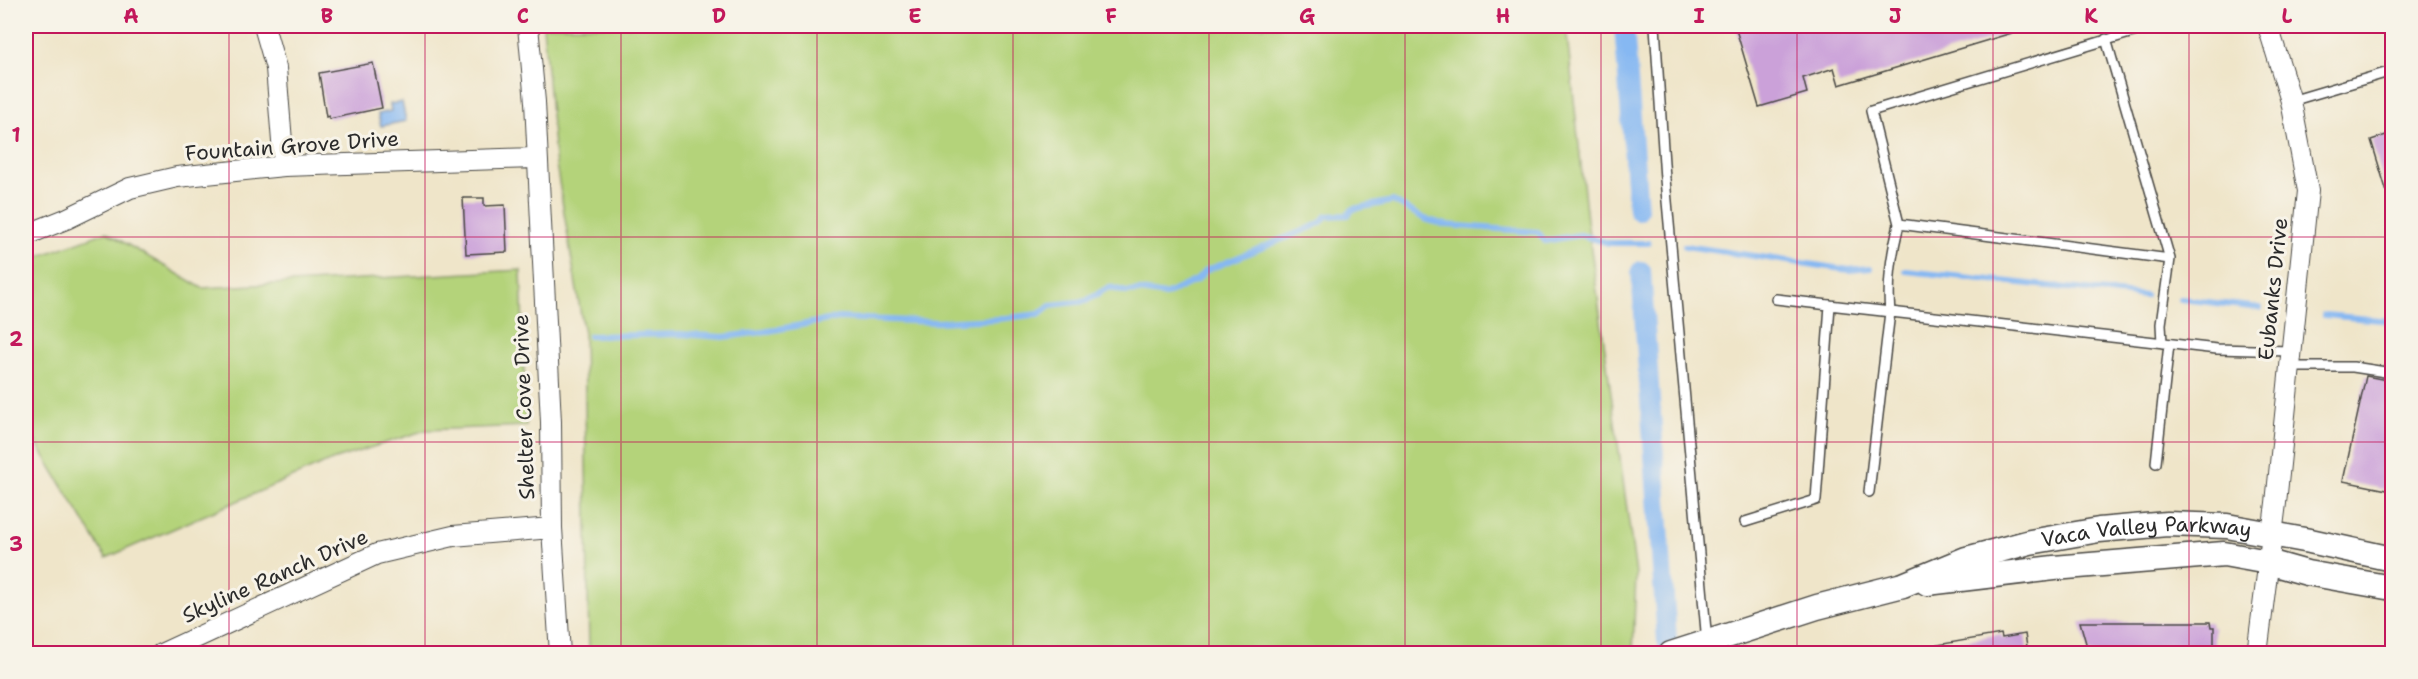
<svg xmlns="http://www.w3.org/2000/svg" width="2418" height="679" font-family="'Shantell Sans',sans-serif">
<rect width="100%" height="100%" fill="#f7f3e8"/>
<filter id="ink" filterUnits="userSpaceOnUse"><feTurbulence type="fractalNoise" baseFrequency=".0167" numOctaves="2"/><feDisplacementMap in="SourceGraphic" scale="12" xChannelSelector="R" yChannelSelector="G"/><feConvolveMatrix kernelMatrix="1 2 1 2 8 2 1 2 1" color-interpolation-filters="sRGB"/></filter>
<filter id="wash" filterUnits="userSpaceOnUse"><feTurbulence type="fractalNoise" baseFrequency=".008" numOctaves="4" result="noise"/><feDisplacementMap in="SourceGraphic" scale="24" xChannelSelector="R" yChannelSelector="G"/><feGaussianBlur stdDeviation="1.35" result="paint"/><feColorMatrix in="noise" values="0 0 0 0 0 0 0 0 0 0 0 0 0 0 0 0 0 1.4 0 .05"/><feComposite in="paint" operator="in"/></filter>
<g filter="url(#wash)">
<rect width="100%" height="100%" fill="#efe5c9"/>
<path fill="#b4d37a" stroke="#707f52" stroke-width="1.5" d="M543,26H1566L1587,220L1636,574L1633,653H589L584,334L555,158Z
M106,232L202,288L521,270L526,426L426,430L332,460L106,558L26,426V261Z"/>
<path fill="#86b8f2" stroke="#58728e" stroke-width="1.5" d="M402,102L406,121L381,126L378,114L391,111L390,104Z"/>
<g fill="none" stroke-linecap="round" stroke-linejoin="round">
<path stroke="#86b8f2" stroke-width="6" d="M1685,246L1849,270L1870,268
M1906,271L2145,296
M2181,299L2260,308
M2324,315L2392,321
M590,336L681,334L723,337L763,332L839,318L937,322L998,319L1039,314L1050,305L1086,301L1109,287L1126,292L1140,291L1165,295L1197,280L1205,271L1312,227L1321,222L1326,216L1348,215L1353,209L1393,201L1425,219L1446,225L1538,232L1545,241L1580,235L1609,243H1648"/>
<path stroke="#86b8f2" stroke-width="20" d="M1624,26L1638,210
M1641,271L1668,654"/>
</g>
<g id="blocks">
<path fill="#cba1d9" d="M1735,26H2024L2025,29L1839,85L1834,68L1803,78L1807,93L1759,107Z
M373,63L382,108L329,119V116L326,117L319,73Z
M2392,133V198L2389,199L2371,140Z
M463,198H484V206L505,205L507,252L466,254Z
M2366,376L2392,381V491L2343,481Z
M2080,622H2210L2211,627H2214V645L2201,649L2203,654H2089Z
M2001,634L2002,638L2025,634L2028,654H1938L1937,645Z"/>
</g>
</g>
<g filter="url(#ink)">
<use href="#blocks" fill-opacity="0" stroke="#484743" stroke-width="1.5"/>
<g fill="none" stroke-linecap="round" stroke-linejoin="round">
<defs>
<path id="service" d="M1655,26L1665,179L1707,642
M2291,101L2392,71
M1899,224L2170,259L2106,39
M1776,299L2217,349L2290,351
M2162,343L2161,324L2170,259
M2289,367H2353L2392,373
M2156,463L2169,344
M1869,492L1890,312C1887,283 1892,252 1899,224L1871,111L2153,26
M1745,522L1816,500L1830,305"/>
<path id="minor" d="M264,26L276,68L284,166
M528,26L535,102L551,422L552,528L560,654
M26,235L66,219L130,188L177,177L284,166L536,158
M161,654L377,554L453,536L552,528
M2257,654L2276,503L2308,191L2291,101L2268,26"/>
<g id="tertiary">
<path d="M1927,583L2054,568L2224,554L2268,562L2307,573L2392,588"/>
<path id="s1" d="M1671,654L1817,607L1903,585L1966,559L2030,542L2099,530L2167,524L2227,526L2310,541L2392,559"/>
</g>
</defs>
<use href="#service" stroke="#484743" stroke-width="12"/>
<use href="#minor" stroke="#484743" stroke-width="22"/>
<use href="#tertiary" stroke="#484743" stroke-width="27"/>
<use href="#service" stroke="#fff" stroke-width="9"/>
<use href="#minor" stroke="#fff" stroke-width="20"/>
<use href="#tertiary" stroke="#fff" stroke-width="24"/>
</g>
</g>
<path fill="none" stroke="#c2185b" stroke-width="1.5" stroke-opacity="0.55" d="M229,26V654M425,26V654M621,26V654M817,26V654M1013,26V654M1209,26V654M1405,26V654M1601,26V654M1797,26V654M1993,26V654M2189,26V654M26,237H2392M26,442H2392"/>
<g text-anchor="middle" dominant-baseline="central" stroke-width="6" stroke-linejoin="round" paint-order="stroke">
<g font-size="21" fill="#2b2b2b" stroke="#f7f3e8">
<text transform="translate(292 146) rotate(-4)">Fountain Grove Drive</text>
<text transform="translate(2273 289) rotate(-84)">Eubanks Drive</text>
<text transform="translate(524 407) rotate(-92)">Shelter Cove Drive</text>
<text stroke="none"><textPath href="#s1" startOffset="494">Vaca Valley Parkway</textPath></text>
<text transform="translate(275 576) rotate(-24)">Skyline Ranch Drive</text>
</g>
</g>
<rect width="2418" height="679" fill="none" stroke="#f7f3e8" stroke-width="66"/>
<rect x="33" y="33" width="2352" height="613" fill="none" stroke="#c2185b" stroke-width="2"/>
<g font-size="20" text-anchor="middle" font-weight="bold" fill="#c2185b">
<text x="131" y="23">A</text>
<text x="327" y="23">B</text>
<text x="523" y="23">C</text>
<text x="719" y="23">D</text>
<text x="915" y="23">E</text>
<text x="1111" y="23">F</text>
<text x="1307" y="23">G</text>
<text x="1503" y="23">H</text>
<text x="1699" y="23">I</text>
<text x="1895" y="23">J</text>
<text x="2091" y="23">K</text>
<text x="2287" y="23">L</text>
<text x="16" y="142">1</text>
<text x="16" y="346">2</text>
<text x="16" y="551">3</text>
</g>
</svg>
